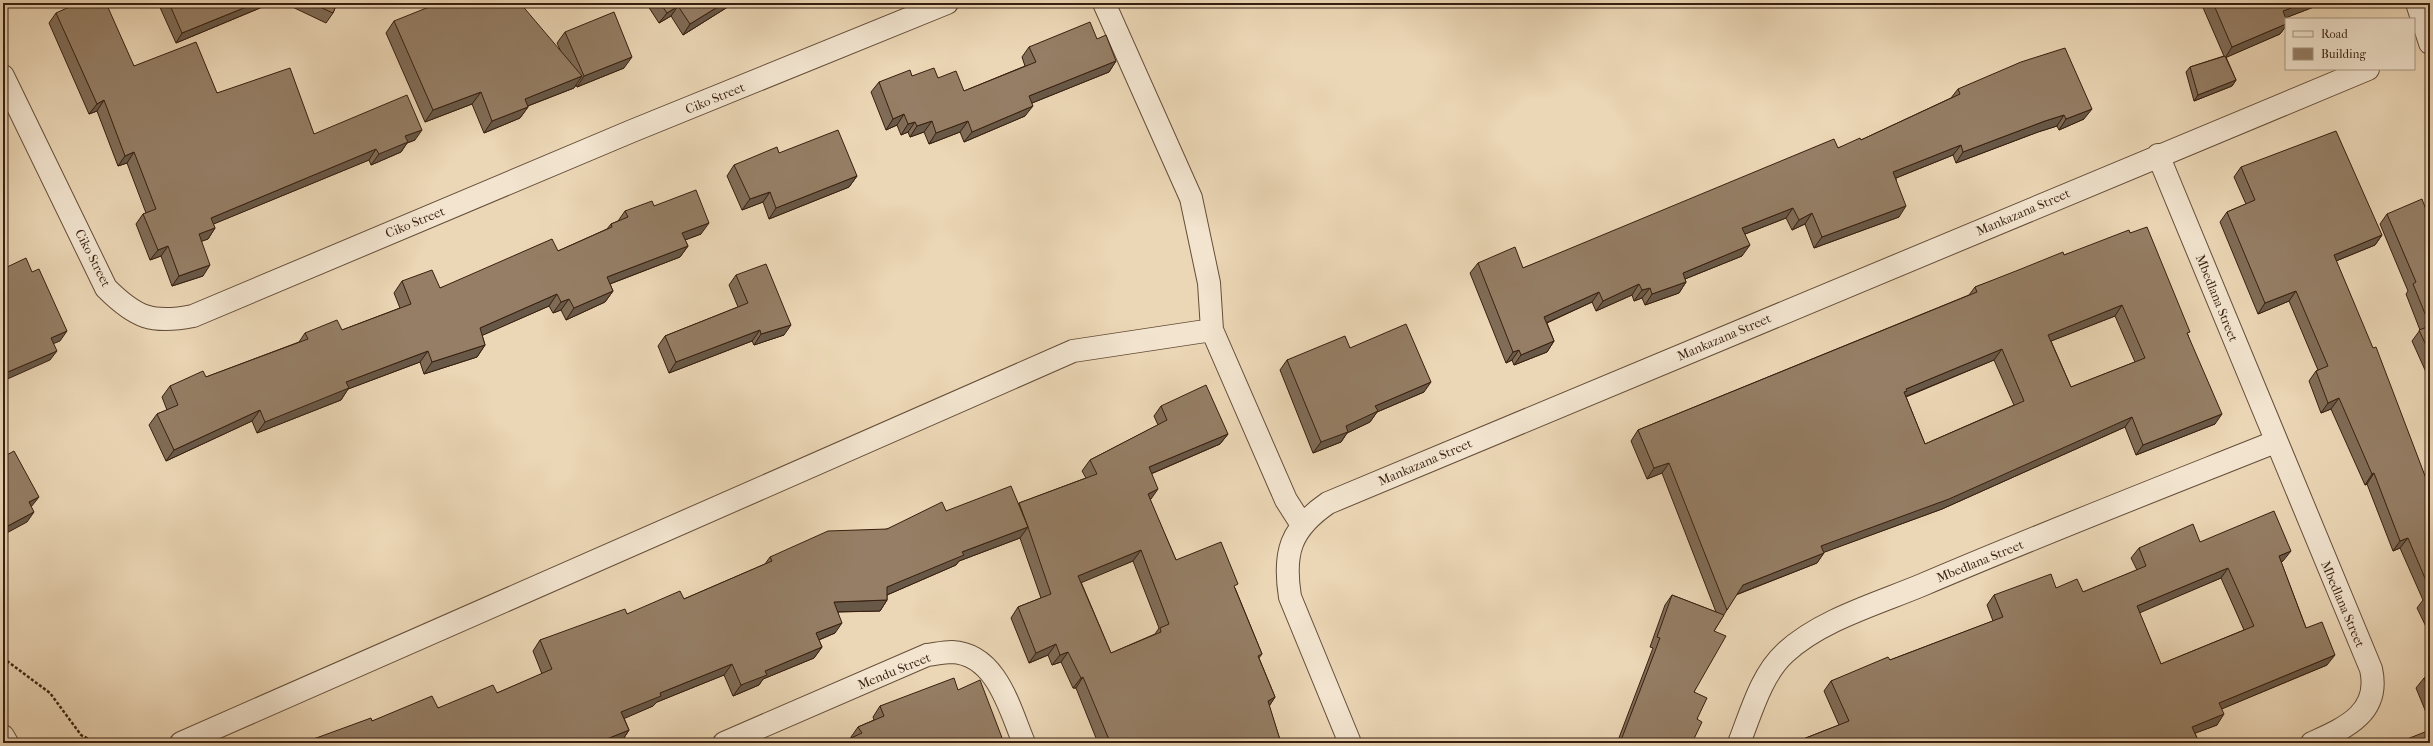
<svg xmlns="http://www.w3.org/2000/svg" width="2433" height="746" font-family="'IM FELL French Canon',serif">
<rect width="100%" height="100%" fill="#ebd6b5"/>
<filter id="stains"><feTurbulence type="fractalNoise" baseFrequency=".005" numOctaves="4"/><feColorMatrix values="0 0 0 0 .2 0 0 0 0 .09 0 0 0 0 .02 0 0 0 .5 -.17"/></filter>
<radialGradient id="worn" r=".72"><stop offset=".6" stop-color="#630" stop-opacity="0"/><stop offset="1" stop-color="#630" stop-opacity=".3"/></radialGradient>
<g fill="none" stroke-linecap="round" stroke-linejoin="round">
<defs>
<path id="minor" d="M1104,3L1191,198L1209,283L1212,330L1286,500L1302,525
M2417,3L2430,43
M3,76L106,288C136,318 152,324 193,316L632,131L947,3
M2158,155L2371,669C2381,713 2345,728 2312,743
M181,743L1073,351L1212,330
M724,743L927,655C935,654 944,652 952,652C997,654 1010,710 1024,743
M1350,743L1290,597C1283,553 1290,529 1328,503L2368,69
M1739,743C1751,713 1761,675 1785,653C1820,620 1879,603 1922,585C2039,535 2157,489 2275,442"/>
<path id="tertiary" d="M3,736L7,743"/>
</defs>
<use href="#minor" stroke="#654d38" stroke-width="24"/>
<use href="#tertiary" stroke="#654d38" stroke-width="24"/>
<path stroke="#381f0f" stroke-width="2.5" stroke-dasharray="3 2" stroke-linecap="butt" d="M3,658L50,693L81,735L96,743"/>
<use href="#minor" stroke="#f2e4cf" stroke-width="22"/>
<use href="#tertiary" stroke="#f2e4cf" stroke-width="22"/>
</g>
<path fill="#806c57" stroke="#381f0f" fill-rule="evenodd" d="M158,3H272L176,43Z
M284,3H337L333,13L326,23Z
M646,3H734L683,35L671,16L659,23Z
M2201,3H2324L2285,18L2286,26L2280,34L2226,57L2236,80L2232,86L2194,101L2186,72L2190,67L2224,56Z
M56,13L134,66L217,93L314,134L415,140L407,143L401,152L371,165L369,160L213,224L215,228L208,239L201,241L203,276L172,286L161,256L150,260L136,224L143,214L146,213L127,163L118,166L97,111L89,114L49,23Z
M394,21L561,52L557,43L565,32L624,68L577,87L576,85L574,88L528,106V107L520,118L484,133L472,104L425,122L386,33Z
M1097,39L1116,61L1109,72L1032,103L1025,116L964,142L960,132L929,144L924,132L910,137L908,132L901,135L897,125L886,130L871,92L879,82L912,76L938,78L964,91L1025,66L1022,57L1029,47Z
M1958,89L2084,119L2059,130L2057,126L2038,132L1956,163L1953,155L1896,178L1899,217L1814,248L1805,224L1792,230L1786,218L1745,234L1742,256L1685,279L1686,282L1679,293L1645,305L1642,298L1634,301L1632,295L1596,311L1592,302L1547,323L1554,341L1547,352L1514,365L1512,360L1506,363L1470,273L1478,263L1523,268L1838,148L1861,140L1951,98Z
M779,153L857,176L849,187L769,219L763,202L742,210L727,176L734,165Z
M2241,167L2382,235L2375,245L2336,261L2430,489V635L2417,608L2423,600L2400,548L2393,551L2367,484L2365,485L2331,409L2321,413L2309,381L2316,371L2318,370L2289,301L2258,314L2220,222L2227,212L2246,204L2234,177Z
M654,206L701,234L685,240L688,246L680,257L610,284L613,291L605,302L566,320L561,310L553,313L549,306L482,335L485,345L477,357L424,374L420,362L348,389L341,400L257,433L252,421L166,461L149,425L157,414L167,410L162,397L170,386L206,377L299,342L305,333L342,330L400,308L394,293L402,281L440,288L558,251L607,229L611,224L618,221L625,211Z
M2387,214L2430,220V381L2412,341L2420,330L2406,294L2408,291L2380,224Z
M2130,233L2188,335L2215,424L2136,455L2125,427L1942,509L1824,552L1817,563L1736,595L1714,631L1694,692L1697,719L1692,743H1617L1653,648L1650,647L1665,605L1672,595L1716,612L1662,473L1647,479L1631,441L1638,430L1969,295L1975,287L2064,255ZM2115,316L2135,362L2071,387L2051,341ZM1994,360L2014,405L1925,444L1906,397Z
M736,275L784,335L754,345L752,341L669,373L658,346L665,336L738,307L729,285Z
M1350,348L1424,392L1377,412L1370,422L1347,433L1341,442L1313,453L1280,370L1287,360Z
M1161,406L1228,434L1220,444L1151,474V499L1150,500L1176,560L1235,588L1262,654L1259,658L1275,697L1269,706L1281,743H1098L1076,688H1073L1061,662L1052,665L1048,655L1029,663L1011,618L1018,607L1041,598L1020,538L959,561L956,565L887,595V600L880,611L838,612L835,633L819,640L822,647L814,658L763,679L759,685L733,696L724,675L657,702L653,706L624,718L629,730L622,741H308L372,721L438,708L497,693L542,674L533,651L540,640L627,614L684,599L765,564L770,557L887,529L946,511L1018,504L1019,503L1086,478L1082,471L1090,460L1158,425L1154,416ZM1133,561L1159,628L1155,634L1111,653L1081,582Z
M2200,542L2283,561L2281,562L2306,628L2327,665L2221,709L2217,725L2195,733L2197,738L2194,743H1793L1839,725L1824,691L1831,681L1890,660L1993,621L1987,605L1994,595L2056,588L2083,592L2137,570L2131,558L2139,548ZM2221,578L2244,630L2161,664L2139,612Z
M2430,676V722L2416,688L2424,678Z
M958,690L1004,743H839L851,738V737L858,727L874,720L873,717L880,706Z"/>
<path fill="#685847" stroke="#381f0f" d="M256,3H272L176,43L182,33Z
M724,3H734L683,35L690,24Z
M2304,3H2324L2275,22L2283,11Z
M678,6L671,16L659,23L667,13Z
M2286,24V26L2280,34L2225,58L2232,47Z
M632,57L624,68L577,87L584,76Z
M1116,61L1109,72L1022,107L1029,96Z
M582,76L574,88L517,110L525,99Z
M2236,80L2232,86L2194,101L2198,95Z
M481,92L472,104L425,122L433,110Z
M104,100L97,111L89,114L97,104Z
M1033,106L1025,116L964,142L972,132Z
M528,107L520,118L484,133L492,121Z
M2092,109L2084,119L2059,130L2066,119Z
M904,114L897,125L886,130L893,119Z
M2064,115L2057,126L2038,132L1956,163L1963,152L2045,121Z
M932,121L924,132L910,137L917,126Z
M968,121L960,132L929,144L936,133Z
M915,122L908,132L901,135L908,124Z
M422,130L415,140L407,143L401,152L371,165L379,154L405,136Z
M1961,145L1953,155L1886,182L1893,172Z
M376,149L369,160L204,228L211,218Z
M134,152L127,163L118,166L125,156Z
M857,176L849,187L769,219L776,208Z
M770,192L763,202L742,210L750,199Z
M1906,206L1899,217L1814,248L1822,237Z
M1793,208L1786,218L1735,238L1742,228Z
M1812,213L1805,224L1792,230L1799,220Z
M709,223L701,234L674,244L682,233Z
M215,228L208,239L192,245L199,234Z
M2382,235L2375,245L2326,265L2334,255Z
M1750,245L1742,256L1675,283L1683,273Z
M168,246L161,256L150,260L158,250Z
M688,246L680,257L599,288L607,277Z
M210,265L203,276L172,286L179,276Z
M1686,282L1679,293L1645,305L1652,294Z
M1639,284L1632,295L1596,311L1603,301Z
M1650,288L1642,298L1634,301L1642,290Z
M613,291L605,302L566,320L574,308Z
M2296,291L2289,301L2258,314L2265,303Z
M1599,292L1592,302L1537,327L1544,317Z
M557,294L549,306L472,340L480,328Z
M569,299L561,310L553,313L561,302Z
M2122,305L2115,316L2041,345L2048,335Z
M791,325L784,335L754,345L761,334Z
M760,330L752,341L669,373L676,362Z
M67,331L60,341L45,347L51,338Z
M1554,341L1547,352L1514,365L1521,355Z
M485,345L477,357L424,374L432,362Z
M2002,349L1994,360L1902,398L1900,401L1906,389Z
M1519,350L1512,360L1506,363L1513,352Z
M57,351L50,360L3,381V374Z
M428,351L420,362L348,389L341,400L257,433L265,422L346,382Z
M1431,382L1424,392L1377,412L1370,422L1347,433L1341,442L1313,453L1321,442L1346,426L1375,406Z
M2339,398L2331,409L2321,413L2328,403Z
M260,410L252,421L166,461L174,450Z
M2222,414L2215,424L2136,455L2143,445Z
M2132,417L2125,427L1942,509L1814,556L1821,546Z
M1228,434L1220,444L1141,478L1149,467Z
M1669,463L1662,473L1647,479L1654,468Z
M2374,473L2367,484L2365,485L2372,474Z
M1158,489L1151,499L1140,505L1148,494Z
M39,497L31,507L29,502Z
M34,512L27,522L3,535V529L4,528Z
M1028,527L1020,538L959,561L956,565L880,598L887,587L962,552Z
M2408,538L2400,548L2393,551L2400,541Z
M1141,550L1133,561L1071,587L1078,576Z
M2291,551L2283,561L2272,566L2279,556Z
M1824,553L1817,563L1735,595L1743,585Z
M2228,568L2221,578L2130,617L2137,606Z
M887,600L880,611L826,612L834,602Z
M842,623L835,633L809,644L816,633Z
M1056,644L1048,655L1029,663L1036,653Z
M822,647L814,658L763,679L759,685L733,696L741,685L765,671Z
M1068,652L1061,662L1052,665L1060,655Z
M2335,655L2327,665L2212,713L2219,703Z
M732,664L724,675L657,702L653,706L614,723L621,712L660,693Z
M1083,677L1076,688H1073L1081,678Z
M1275,697L1268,708V701Z
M2224,714L2217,725L2185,737L2192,727Z
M629,730L622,741L616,743H597Z
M2197,738L2194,743H2184Z
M1669,741L1676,743H1668Z"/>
<path fill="#957e65" stroke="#381f0f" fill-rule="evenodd" d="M78,3H106L134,66L196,42L217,93L290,68L314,134L407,95L422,130L405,136L408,142L379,154L376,149L211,218L215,228L199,234L210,265L179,276L168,246L158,250L143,214L156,209L134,152L125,156L104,100L97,104L56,13Z
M169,3H256L182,33Z
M311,3H337L333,13Z
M439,3H520L582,76L525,99L528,107L492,121L481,92L433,110L394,21Z
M660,3H724L690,24L678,6L667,13Z
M2213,3H2304L2283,11L2286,19V24L2232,47Z
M614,12L632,57L584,76L565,32Z
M1090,22L1097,39L1106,35L1116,61L1029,96L1033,106L972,132L968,121L936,133L932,121L917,126L915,122L908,124L904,114L893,119L879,82L910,70L912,76L934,68L938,78L956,71L964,91L1036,62L1029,47Z
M2065,48L2092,109L2066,119L2064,115L2045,121L1963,152L1961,145L1893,172L1906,206L1822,237L1812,213L1799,220L1793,208L1742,228L1750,245L1683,273L1686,282L1652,294L1650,288L1642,290L1639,284L1603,301L1599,292L1544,317L1554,341L1521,355L1519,350L1513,352L1478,263L1515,247L1523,268L1834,139L1838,148L1860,138L1861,140L1960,94L1958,89L2021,62Z
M2225,56L2236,80L2198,95L2190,67Z
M838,130L857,176L776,208L770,192L750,199L734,165L777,147L779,153Z
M2336,131L2382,235L2334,255L2373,348L2376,347L2430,489V590L2408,538L2400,541L2374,473L2372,474L2339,398L2328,403L2316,371L2328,366L2296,291L2265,303L2227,212L2255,200L2241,167Z
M696,190L709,223L682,233L688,246L607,277L613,291L574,308L569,299L561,302L557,294L480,328L485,345L432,362L428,351L346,382L349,388L265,422L260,410L174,450L157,414L178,405L170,386L203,371L206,377L308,339L305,333L337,320L342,330L411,304L402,281L432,270L440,288L552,239L558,251L612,227L611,224L628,217L625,211L652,201L654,206Z
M2422,199L2430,220V354L2419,330L2430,326L2413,284L2416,282L2387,214Z
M2147,227L2190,332L2187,333L2222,414L2143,445L2132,417L1949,499L1821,546L1824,553L1743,585L1727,610L1669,463L1654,468L1638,430L1977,292L1975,287L2021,269L2063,252L2064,255L2129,230L2130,233ZM2122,305L2145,358L2071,387L2048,335ZM2002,349L2024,401L1925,444L1904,392L1907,391L1906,389Z
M26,258L32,272L39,269L67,331L51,338L57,351L3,374V269Z
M766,264L791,325L761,334L760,330L676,362L665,336L748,303L736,275Z
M1406,324L1431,382L1375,406L1378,411L1346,426L1348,432L1321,442L1287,360L1345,336L1350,348Z
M1206,385L1228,434L1149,467L1158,489L1148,494L1176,560L1221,542L1238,584L1234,586L1262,654L1258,656L1275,697L1268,701L1281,743H1107L1110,742L1083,677L1081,678L1068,652L1060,655L1056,644L1036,653L1018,607L1051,594L1028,527L962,552L964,555L887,587V600L834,602L842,623L816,633L822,647L765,671L767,675L741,685L732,664L660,693L661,696L621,712L629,730L597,743H298L308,739V741L371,718L372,721L432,696L438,708L493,685L497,693L552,669L540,640L625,609L627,614L680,591L684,599L772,561L770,557L828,531L887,529L942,502L946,511L1011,486L1028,527L1019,503L1097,474L1090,460L1167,420L1161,406ZM1141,550L1169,624L1160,628L1161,632L1111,653L1078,576Z
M14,451L39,497L29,502L34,512L4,528L3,527V457Z
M2274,511L2291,551L2279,556L2306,628L2322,622L2335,655L2219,703L2224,714L2192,727L2197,738L2184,743H1793L1849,721L1831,681L1888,657L1890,660L2003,617L1994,595L2051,574L2056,588L2077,579L2083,592L2146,566L2139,548L2193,524L2200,542ZM2228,568L2254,626L2161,664L2137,606Z
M1672,595L1724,615L1714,631L1726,636L1694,692L1707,698L1697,719L1702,722L1692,743H1676L1669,741L1668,743H1620L1660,638L1657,637Z
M2430,595V609L2425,597Z
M2430,676V694L2424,678Z
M954,678L958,690L980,680L1004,743H840L862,733L858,727L884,716L880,706Z
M2430,730V743H2397Z
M1431,740L1432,743H1426Z"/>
<g text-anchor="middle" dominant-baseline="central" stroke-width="3" stroke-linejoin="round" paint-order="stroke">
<g font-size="13" fill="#381f0f" stroke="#f2e4cf">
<text transform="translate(715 98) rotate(-22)">Ciko Street</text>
<text transform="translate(2023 212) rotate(-23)">Mankazana Street</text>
<text transform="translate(415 222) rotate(-22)">Ciko Street</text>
<text transform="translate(93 258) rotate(63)">Ciko Street</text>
<text transform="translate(2217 298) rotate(68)">Mbedlana Street</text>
<text transform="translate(1724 337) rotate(-23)">Mankazana Street</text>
<text transform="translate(1425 462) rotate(-23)">Mankazana Street</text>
<text transform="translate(1980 561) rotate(-22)">Mbedlana Street</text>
<text transform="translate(2343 604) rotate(67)">Mbedlana Street</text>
<text transform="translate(894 671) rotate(-22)">Mendu Street</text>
</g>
</g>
<rect width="2433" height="746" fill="none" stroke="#ebd6b5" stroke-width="16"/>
<rect x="4" y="4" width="2425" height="738" fill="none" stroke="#381f0f" stroke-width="2"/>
<rect x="8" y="8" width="2417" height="730" fill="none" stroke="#381f0f"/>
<rect x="2285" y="18" width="130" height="52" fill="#f2e4cf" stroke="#a89582"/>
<rect x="2293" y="31" width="20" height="6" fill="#f2e4cf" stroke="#a89582"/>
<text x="2321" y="38" font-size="12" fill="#381f0f">Road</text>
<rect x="2293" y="48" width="20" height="12" fill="#957e65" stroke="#a89582"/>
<text x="2321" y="58" font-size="12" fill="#381f0f">Building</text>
<rect width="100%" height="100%" filter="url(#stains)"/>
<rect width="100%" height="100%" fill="url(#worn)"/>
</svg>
